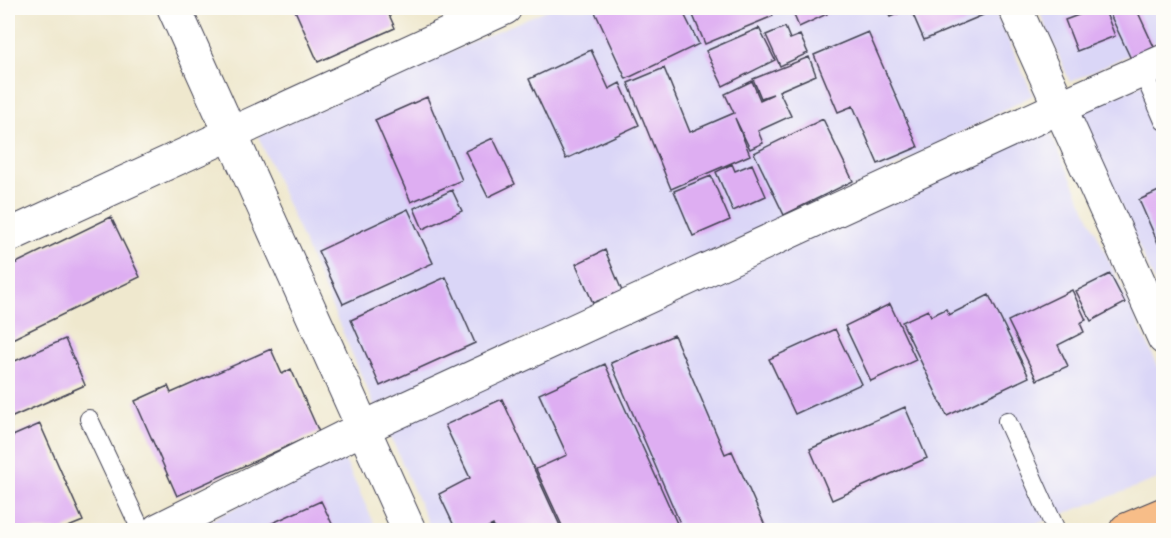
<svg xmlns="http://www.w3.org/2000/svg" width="1171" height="538" font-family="Kalam,sans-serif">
<rect width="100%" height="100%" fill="#fdfcf7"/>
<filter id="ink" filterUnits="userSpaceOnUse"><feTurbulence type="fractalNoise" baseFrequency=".0167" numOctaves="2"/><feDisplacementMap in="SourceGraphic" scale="12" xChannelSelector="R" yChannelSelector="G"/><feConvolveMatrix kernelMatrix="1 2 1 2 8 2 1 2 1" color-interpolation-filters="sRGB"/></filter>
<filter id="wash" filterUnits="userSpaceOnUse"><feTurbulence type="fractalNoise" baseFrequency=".008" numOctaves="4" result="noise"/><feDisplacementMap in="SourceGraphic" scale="24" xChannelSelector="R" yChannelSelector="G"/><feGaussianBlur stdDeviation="1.35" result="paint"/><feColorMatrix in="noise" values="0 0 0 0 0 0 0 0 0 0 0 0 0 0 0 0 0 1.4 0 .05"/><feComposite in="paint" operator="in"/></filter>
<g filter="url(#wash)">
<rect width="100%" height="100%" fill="#efe8ce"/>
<path fill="#dad6f7" d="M551,8H994L1033,95L864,183L375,407L258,136Z
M1038,8H1163V39L1070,82Z
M1163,75V301L1079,112Z
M1048,128L1163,377V477L1020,530H431L387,428Z
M342,454L377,530H191Z"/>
<g id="blocks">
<path fill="#deaef2" d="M294,8H386L395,28L318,62Z
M604,8H681L699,44L626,79L595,12Z
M690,8H769L773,16L705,44Z
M791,8H824L827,14L799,27Z
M886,8H911L890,17Z
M917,8H980L983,15L924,40L911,10Z
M1097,8H1104L1115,36L1077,51L1065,20Z
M1107,8H1136L1154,47L1131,59Z
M785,27L790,39L800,35L808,53L780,66L766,35Z
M759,28L775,60L723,86L706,51Z
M868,32L918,147L878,164L853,106L838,112L814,55Z
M591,50L609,89L620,83L639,125L566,159L529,79Z
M809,57L816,75L779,91L791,116L758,131L763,143L750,149L735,118L750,155L671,189L628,83L664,68L690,132L734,113L725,94L752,81L760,100L773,94L761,98L753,79Z
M427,97L462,180L411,202L375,120Z
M823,119L853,181L784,215L754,153Z
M493,138L515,184L488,197L465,151Z
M732,164L735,171L752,164L766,196L733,211L716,172Z
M711,176L730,220L693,236L674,191Z
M452,190L462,211L423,229L414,208Z
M1161,190L1164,196V241L1158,243L1139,200Z
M408,209L433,263L343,304L318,251Z
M111,217L140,277L8,341V267Z
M605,250L622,291L593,303L576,264Z
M1110,274L1125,303L1091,321L1076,291Z
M446,277L475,343L380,386L351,320Z
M1072,290L1086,320L1080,323L1084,332L1058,345L1068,366L1037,380L1008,321Z
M989,295L1029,377L947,416L902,322L928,310L931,316L946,309L949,315Z
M890,304L916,360L871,381L845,326Z
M835,329L861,384L795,414L769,359Z
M674,335L725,454L732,451L767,530H683L611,363Z
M65,339L85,385L8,419V364Z
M271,349L282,374L291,369L319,432L177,496L135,401L168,386L171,393Z
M605,364L680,530H564L536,469L567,455L539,394Z
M502,399L562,530H495L493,525L482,530H456L439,494L470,478L445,425Z
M905,407L927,458L832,500L810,449Z
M40,424L83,521L61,530H8V438Z
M321,501L335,530H257Z"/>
</g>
</g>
<g filter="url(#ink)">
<use href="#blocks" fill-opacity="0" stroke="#414051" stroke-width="1.5"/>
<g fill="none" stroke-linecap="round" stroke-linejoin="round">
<defs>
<path id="service" d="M1142,70L1164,121
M89,419L141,530
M1007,421L1056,530"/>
<path id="minor" d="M1015,8L1164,338
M8,236L505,8
M158,530L363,428L1060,107L1164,61"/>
<path id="tertiary" d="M174,8L409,530"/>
<path id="trunk" d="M1126,530L1164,514"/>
</defs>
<use href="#service" stroke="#414051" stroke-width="20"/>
<use href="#minor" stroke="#414051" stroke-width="35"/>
<use href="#tertiary" stroke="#414051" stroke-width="35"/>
<use href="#trunk" stroke="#414051" stroke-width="35"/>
<use href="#service" stroke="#fff" stroke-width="18"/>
<use href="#minor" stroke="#fff" stroke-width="33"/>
<use href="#tertiary" stroke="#fff" stroke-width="33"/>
<use href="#trunk" stroke="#f7bd88" stroke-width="33"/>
</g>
</g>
<rect width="1171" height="538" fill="none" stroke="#fdfcf7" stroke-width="30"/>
</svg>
